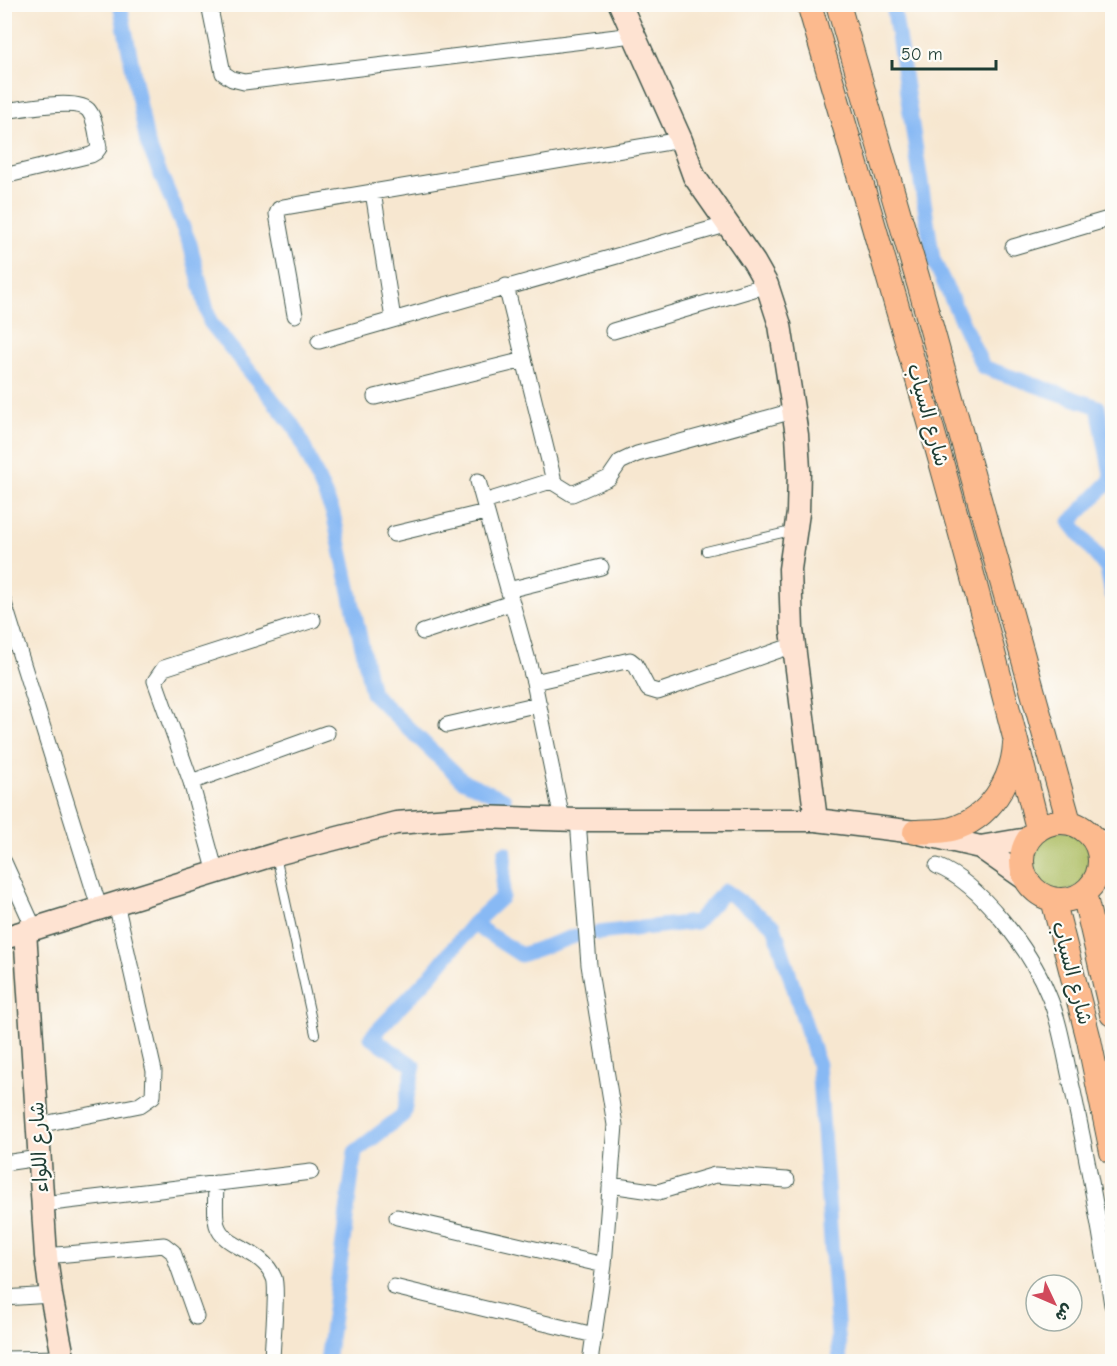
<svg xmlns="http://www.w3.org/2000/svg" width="1117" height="1366" font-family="'Comic Neue','Playpen Sans Arabic',sans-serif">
<rect width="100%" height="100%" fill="#fdfcf7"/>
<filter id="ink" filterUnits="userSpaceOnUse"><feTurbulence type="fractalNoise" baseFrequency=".0167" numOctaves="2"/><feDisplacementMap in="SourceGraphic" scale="12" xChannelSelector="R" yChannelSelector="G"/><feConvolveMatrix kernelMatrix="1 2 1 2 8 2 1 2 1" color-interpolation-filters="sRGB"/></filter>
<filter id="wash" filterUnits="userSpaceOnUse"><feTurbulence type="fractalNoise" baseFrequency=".008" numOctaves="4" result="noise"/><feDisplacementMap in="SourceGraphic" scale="24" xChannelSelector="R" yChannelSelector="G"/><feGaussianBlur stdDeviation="1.35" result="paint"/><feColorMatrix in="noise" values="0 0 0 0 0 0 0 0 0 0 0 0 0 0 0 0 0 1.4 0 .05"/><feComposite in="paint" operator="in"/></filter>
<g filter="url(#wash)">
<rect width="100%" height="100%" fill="#f7e7d0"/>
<path fill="#abbc60" stroke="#657c4a" stroke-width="1.5" d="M1030 861a31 31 0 1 1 62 0a31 31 0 1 1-62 0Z"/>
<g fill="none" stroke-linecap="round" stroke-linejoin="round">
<path stroke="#88b9f4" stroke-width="15" d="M120,4L147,142L190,244L210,322L296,429L333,513L372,693L462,780L504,799
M893,4L933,259L983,367L1098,407L1112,479L1070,522L1107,569L1112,594
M473,924L521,955L575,936
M598,933L696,922L725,891L774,926L818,1064L840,1362
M327,1362L355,1152L403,1115L414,1066L371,1037L431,975L473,924L502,897L505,853"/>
</g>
</g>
<g filter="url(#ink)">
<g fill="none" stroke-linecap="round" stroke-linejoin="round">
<defs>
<path id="lane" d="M706,551L791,531
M276,856L315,1034"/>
<path id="street" d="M209,4L223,73L232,79L244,82L633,35
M4,111C21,109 79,97 89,111C96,120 97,138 99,148L96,152L91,155L4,176
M373,192L393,319
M1013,247L1112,218
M295,315L277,214L279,209L284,207L681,140
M613,331L767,285
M319,341L729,224
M375,397L524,360
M478,481L534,682L562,819
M551,481L572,494L609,478L620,462L637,454L793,411
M484,502L551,481L553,477L506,286
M394,534L486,512
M508,590L601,567
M4,603L99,907
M423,632L511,603
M534,682L630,660L635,664L648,689L658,692L794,645
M447,725L539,704
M191,782L327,733
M578,820L589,965L615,1125L604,1265L590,1362
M4,862L34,928
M937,866C981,884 1030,950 1048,994C1061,1024 1065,1058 1073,1091C1088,1162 1101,1233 1112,1305
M216,873L191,782L155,681L164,668L313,620
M38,1125L140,1105L153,1096L154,1071L116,903
M4,1163L39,1158
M216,1183C216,1194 214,1215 217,1225C224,1249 262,1248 274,1278C278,1288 272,1346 272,1362
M610,1185L658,1192L715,1175L787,1180
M43,1204L311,1172
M397,1217L604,1265
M46,1256L164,1245L173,1252L196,1317
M394,1287L594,1335
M4,1298L51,1295
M4,1359L63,1358"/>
<path id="secondary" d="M620,4L681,140L694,176L754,262L767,285L780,325L797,435L799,470L798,513L790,569L792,630L816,820
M1094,839L1112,845
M980,847L1027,880
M1100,869L1112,861
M25,931L46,1256L51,1295L64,1362
M4,938L276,854L396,823L477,817L578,820H816L915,832L980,847L1028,839"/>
<path id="primary" d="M809,4C889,278 970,552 1038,829
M838,4L922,294L1069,822
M1022 861a39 39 0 1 1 78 0a39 39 0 1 1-78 0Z
M915,832C927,831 941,832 952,829C989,819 1013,780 1015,744
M1084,893L1112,1014
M1053,899L1089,1040L1112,1152
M1105,965L1107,946L1112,925"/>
</defs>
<use href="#lane" stroke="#3f564b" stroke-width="10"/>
<use href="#street" stroke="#3f564b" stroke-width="17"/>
<use href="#secondary" stroke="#3f564b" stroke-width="25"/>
<use href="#primary" stroke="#3f564b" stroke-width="26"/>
<use href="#lane" stroke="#fff" stroke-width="8"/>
<use href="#street" stroke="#fff" stroke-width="15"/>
<use href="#secondary" stroke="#fee3d2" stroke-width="22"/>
<use href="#primary" stroke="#fcba8e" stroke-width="24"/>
</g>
</g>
<g text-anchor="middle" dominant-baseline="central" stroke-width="4.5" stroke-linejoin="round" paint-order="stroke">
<g font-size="20" fill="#1f3d34" stroke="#fdfcf7">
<text transform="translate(928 415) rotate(74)">شارع السياب</text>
<text transform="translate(1072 973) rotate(75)">شارع السياب</text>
<text transform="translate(39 1147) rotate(-93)">شارع اللواء</text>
</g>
</g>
<rect width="1117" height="1366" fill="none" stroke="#fdfcf7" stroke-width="24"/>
<g transform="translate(1054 1303) rotate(134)"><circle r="28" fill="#fdfcf7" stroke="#a4b0a9" stroke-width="1.5"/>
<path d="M0-4.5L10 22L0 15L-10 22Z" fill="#d1495b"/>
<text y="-9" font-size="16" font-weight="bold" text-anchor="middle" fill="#1f3d34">ش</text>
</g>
<path d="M892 60v9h104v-9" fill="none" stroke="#1f3d34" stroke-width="3"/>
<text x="901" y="60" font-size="18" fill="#1f3d34" stroke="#fdfcf7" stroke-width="4.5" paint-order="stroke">50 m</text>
</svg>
